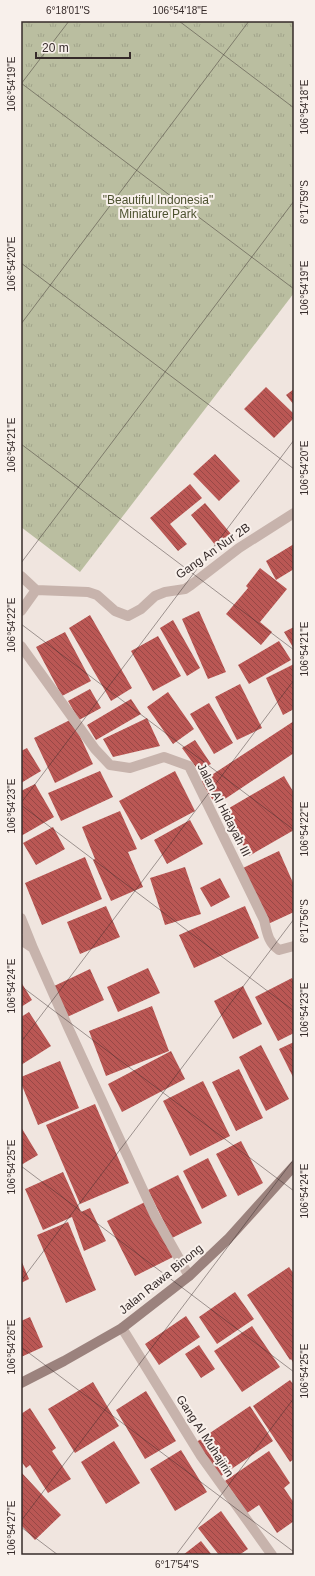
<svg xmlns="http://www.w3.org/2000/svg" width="315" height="1576" font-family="Arial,sans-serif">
<defs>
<pattern id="grass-tufts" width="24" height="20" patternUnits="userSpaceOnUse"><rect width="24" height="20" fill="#babea0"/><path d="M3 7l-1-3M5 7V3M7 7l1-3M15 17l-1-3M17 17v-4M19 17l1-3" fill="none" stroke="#a0a38a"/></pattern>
<pattern id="building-back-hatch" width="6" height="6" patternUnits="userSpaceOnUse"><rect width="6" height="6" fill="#ba5754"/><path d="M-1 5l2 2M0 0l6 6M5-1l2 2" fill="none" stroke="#984846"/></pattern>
</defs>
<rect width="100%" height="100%" fill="#f0e5df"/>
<path fill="url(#grass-tufts)" d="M21,21H294V293L80,572L21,527Z"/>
<path fill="url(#building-back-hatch)" d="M266,387L294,414V418L274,438L244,409Z
M294,389V405L286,395Z
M215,454L240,481L219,501L193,474Z
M190,484L202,498L170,524L187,544L178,551L150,518Z
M205,503L231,534L216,546L191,515Z
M294,544V569L276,580L266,561Z
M260,568L287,589L260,622L272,632L261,645L226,614L248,588L246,586Z
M199,611L226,672L208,679L182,619Z
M90,615L132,688L111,701L69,628Z
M173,620L200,668L187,676L160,628Z
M294,627V649L284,632Z
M65,632L91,681L62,696L36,647Z
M158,636L181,676L153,691L131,651Z
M279,641L291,660L249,684L238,665Z
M294,664V709L283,715L266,678Z
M240,684L262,728L237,740L215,697Z
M90,689L101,708L79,720L68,701Z
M168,692L194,729L173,744L147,707Z
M131,699L141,714L96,740L87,725Z
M209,703L233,743L214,754L190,714Z
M147,718L160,746L113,757L103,739Z
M72,719L93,764L55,783L34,738Z
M294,721V753L216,805L201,782Z
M195,740L211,764L198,770L182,748Z
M27,748L41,771L21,783V751Z
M100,771L113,797L61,821L48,793Z
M175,771L195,811L141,840L119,801Z
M284,776L294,793V830L249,856L224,811Z
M35,784L54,817L21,836V791Z
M120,811L137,849L128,852L143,887L111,901L93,860L95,859L82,827Z
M190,820L203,844L167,864L154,840Z
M53,827L65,849L36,865L23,843Z
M279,851L294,885V912L268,924L243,868Z
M85,857L102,899L42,925L25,883Z
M185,867L201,914L165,925L150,878Z
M220,878L230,897L211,907L200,888Z
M106,906L120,937L80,954L67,922Z
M245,906L259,938L194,968L179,935Z
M148,968L160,993L118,1012L107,987Z
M90,969L104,1000L65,1018L52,987Z
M292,978L294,982V1033L278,1041L255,997Z
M21,982L32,1000L21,1007Z
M243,986L262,1024L233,1039L214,1001Z
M152,1006L169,1051L106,1076L89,1031Z
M29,1012L51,1046L21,1065V1017Z
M294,1042V1079L279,1049Z
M261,1045L289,1099L266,1111L239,1057Z
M171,1051L185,1079L122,1112L108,1084Z
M60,1061L79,1108L38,1125L21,1083V1077Z
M239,1069L263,1118L236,1131L212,1082Z
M203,1081L230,1136L190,1156L163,1101Z
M95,1104L129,1183L80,1204L46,1125Z
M21,1127L38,1155L21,1165Z
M241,1141L263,1183L238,1196L216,1154Z
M208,1158L227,1196L202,1209L183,1171Z
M63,1172L81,1212L90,1208L106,1241L84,1251L72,1217L43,1230L25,1189Z
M178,1175L202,1223L172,1238L148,1190Z
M145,1202L173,1257L135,1276L107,1221Z
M68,1222L96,1290L66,1303L37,1235Z
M21,1260L29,1279L21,1283Z
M289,1267L294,1274V1364L291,1359L290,1360L247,1295Z
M235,1292L254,1319L217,1344L199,1317Z
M186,1316L200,1337L159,1365L145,1344Z
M30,1317L43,1347L21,1357V1321Z
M252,1326L280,1367L242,1392L214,1351Z
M199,1345L215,1369L201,1378L185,1354Z
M290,1380L294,1385V1459L290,1462L253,1406Z
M93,1382L119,1426L75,1453L48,1409Z
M146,1391L176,1441L145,1459L116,1410Z
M250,1406L273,1441L218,1478L195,1443Z
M30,1408L56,1448L52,1451L71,1479L48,1493L30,1465L26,1468L21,1461V1414Z
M114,1441L140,1483L106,1504L81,1462Z
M181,1450L207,1492L175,1511L150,1469Z
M269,1451L290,1483L284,1488L294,1503V1521L277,1533L259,1505L247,1513L225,1481Z
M21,1472L61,1515L35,1540L21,1525Z
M221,1511L248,1549L239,1555H219L198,1528Z
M201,1541L212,1555H183Z"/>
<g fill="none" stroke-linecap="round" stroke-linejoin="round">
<path stroke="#c7b3ac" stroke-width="10" d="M21,576L36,590L21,611
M36,590L88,592L97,595L115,611L128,616L141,609L155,596L165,592L185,589L191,585L239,548L294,513
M21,646L95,749L110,765L130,768L164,757L189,766L264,920C267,932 268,943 279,950L294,946
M21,918L33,948
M21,940L33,948L68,1027L155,1216L189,1276
M122,1328L201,1456L272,1555"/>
<path stroke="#9b827d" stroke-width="10" d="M21,1383L64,1361L122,1328L189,1276L228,1239L294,1166"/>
</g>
<path fill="none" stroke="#362b2a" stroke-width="1" stroke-opacity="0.45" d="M179,21L294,108M21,83L294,289M21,84L69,21M21,263L294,469M21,324L249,21M21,444L294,650M21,563L294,201M21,624L294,830M21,803L294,440M21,805L294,1011M21,986L294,1191M21,1042L294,680M21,1166L294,1372M21,1281L294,919M21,1347L294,1552M21,1521L294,1159M21,1527L58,1555M176,1555L294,1398"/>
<g text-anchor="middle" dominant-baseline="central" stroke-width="4" stroke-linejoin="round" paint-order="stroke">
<g font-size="12" fill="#4d5230" stroke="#f8f0eb">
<text x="158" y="200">"Beautiful Indonesia"<tspan x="158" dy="14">Miniature Park</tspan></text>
</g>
<g font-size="12" fill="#362b2a" stroke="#f8f0eb">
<text transform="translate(213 551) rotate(-35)">Gang An Nur 2B</text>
<text transform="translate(224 810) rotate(63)">Jalan Al Hidayah III</text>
<text transform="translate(161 1279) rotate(-39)">Jalan Rawa Binong</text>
<text transform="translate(205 1436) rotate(57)">Gang Al Muhajirin</text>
</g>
</g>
<rect width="315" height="1576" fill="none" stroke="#f8f0eb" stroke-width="44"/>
<path d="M36 52v6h94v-6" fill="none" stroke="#362b2a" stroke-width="2"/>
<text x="42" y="52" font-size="12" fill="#362b2a" stroke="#f8f0eb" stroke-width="3" paint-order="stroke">20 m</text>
<rect x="22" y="22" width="271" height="1532" fill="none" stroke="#362b2a" stroke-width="1.5"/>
<g font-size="10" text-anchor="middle" fill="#362b2a">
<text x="68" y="14">6°18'01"S</text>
<text x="180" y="14">106°54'18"E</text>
<text transform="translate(11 84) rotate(-90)" y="4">106°54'19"E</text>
<text transform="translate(304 107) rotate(-90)" y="4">106°54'18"E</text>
<text transform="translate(304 202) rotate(-90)" y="4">6°17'59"S</text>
<text transform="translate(11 264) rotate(-90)" y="4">106°54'20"E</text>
<text transform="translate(304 288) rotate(-90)" y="4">106°54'19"E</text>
<text transform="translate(11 445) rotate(-90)" y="4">106°54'21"E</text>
<text transform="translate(304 468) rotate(-90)" y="4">106°54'20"E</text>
<text transform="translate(11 625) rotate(-90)" y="4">106°54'22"E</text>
<text transform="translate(304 649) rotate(-90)" y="4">106°54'21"E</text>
<text transform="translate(11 806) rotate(-90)" y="4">106°54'23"E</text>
<text transform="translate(304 829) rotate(-90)" y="4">106°54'22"E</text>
<text transform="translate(304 921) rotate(-90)" y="4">6°17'56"S</text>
<text transform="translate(11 986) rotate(-90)" y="4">106°54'24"E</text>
<text transform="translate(304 1010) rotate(-90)" y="4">106°54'23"E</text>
<text transform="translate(11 1167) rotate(-90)" y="4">106°54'25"E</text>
<text transform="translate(304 1191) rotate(-90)" y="4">106°54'24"E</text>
<text transform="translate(11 1347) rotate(-90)" y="4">106°54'26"E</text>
<text transform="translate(304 1371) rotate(-90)" y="4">106°54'25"E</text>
<text transform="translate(11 1528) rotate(-90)" y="4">106°54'27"E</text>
<text x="177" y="1568">6°17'54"S</text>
</g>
</svg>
